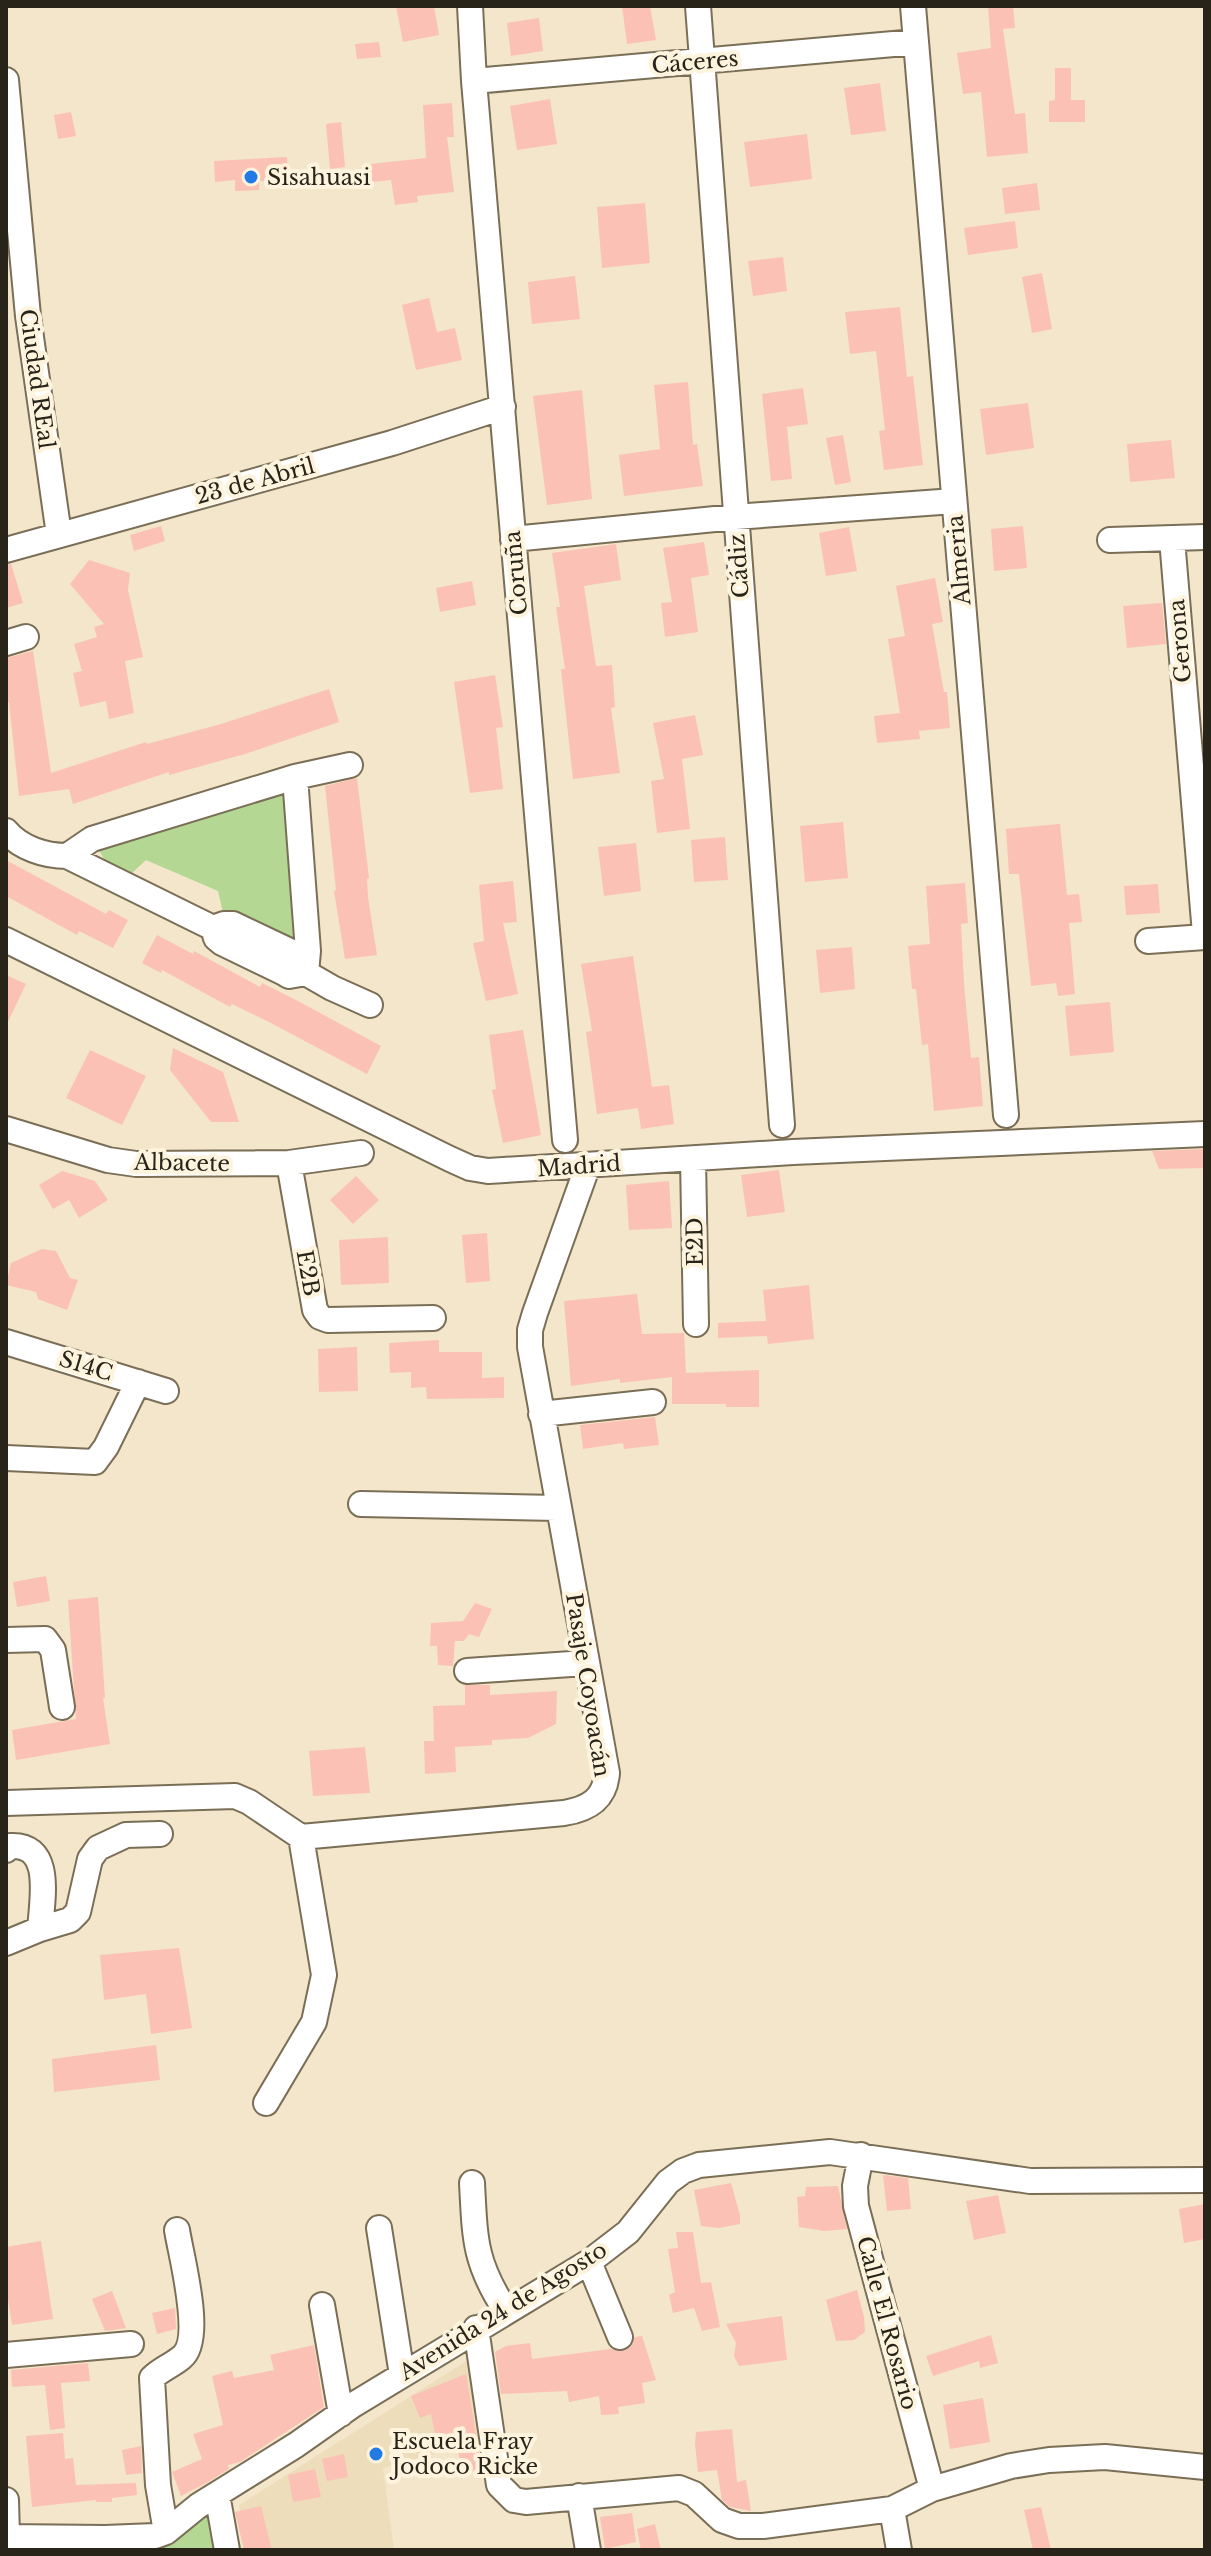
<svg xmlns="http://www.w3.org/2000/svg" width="1211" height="2556" font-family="'Libre Baskerville',serif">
<rect width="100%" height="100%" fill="#f3e6cb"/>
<path fill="#edb" d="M473,2357L483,2440L383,2468L394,2550H247L239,2505Z"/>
<path fill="#b4d793" d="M294,787L312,949C283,935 255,921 224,917L218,891L146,860L132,873L104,859L99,850L105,843Z
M219,2508L227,2550H114V2545L154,2546Z"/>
<path fill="#fbc1b5" d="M396,6H434L439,35L403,42Z
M622,6H650L656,40L627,44Z
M988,6H1013L1015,28L1003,29L1015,114L1025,113L1028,153L987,157L981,92L963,94L957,53L991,48Z
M539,18L543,51L511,56L507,23Z
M379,42L381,57L357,59L355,44Z
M1055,68H1071V100H1085V122H1049V101L1055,100Z
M880,83L886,131L851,135L844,88Z
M550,99L557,144L517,150L510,106Z
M452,103L454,137H447L454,192L417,196L418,202L395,205L391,180L372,182L370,164L426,158L423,105Z
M71,112L76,136L58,139L54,115Z
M341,122L345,167L330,169L326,124Z
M807,134L812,179L750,187L744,142Z
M287,157L288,180L259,181V190L235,191V180L215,182L214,161Z
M1037,183L1040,210L1005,214L1002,188Z
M645,203L650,263L602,268L597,207Z
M1015,221L1018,248L968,255L964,228Z
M783,257L787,291L753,296L748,261Z
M1042,273L1052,329L1032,333L1022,277Z
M575,276L580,319L532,324L528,282Z
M429,298L437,332L455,328L462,360L416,370L402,305Z
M900,307L907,377L913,376L923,465L884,470L879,431L885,430L876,351L850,354L845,312Z
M688,382L693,445L697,444L703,486L624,496L619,455L660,449L654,385Z
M803,388L808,424L787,427L792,479L771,481L762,394Z
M582,390L592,499L547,505L533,396Z
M1028,403L1034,448L986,455L980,409Z
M843,435L851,482L835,485L826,438Z
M1171,440L1175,478L1130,482L1127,444Z
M161,526L165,541L134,551L130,535Z
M1023,526L1027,568L994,571L991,529Z
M849,527L857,571L826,576L819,533Z
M704,542L709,575L691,578L698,632L665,637L661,603L672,602L663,548Z
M616,544L621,580L584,586L596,666L612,665L615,707L611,708L620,773L573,779L561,669H565L556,607H560L552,553Z
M89,560L130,573L128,590L143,657L125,661L134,713L109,719L106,701L80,707L73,673L82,671L74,644L97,637L94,627L104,624L70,584Z
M11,564L23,603L6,608V565Z
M935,578L943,622L932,624L944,692H947L950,728L919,731L920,739L877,743L874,716L900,713L888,639L905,636L896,586Z
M472,581L476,605L440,612L436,588Z
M1162,603L1166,644L1127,648L1123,606Z
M33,651L51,773L146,742L147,744L221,724L329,689L339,722L245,754L169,775V772L73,804L69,789L19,796L9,702L6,703V658Z
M495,675L503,727L496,728L503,789L470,793L454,682Z
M695,715L703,755L682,759L690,829L657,833L651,781L664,779L653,723Z
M357,778L369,878L367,879L368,897L377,955L345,959L334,891L336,890L325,786Z
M843,822L848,878L805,882L800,826Z
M1060,824L1067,895L1079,894L1082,922L1069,923L1075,994L1058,996L1056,983L1031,986L1019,874H1009L1006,829Z
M725,837L728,880L694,882L691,840Z
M636,843L641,891L604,896L598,847Z
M6,860L106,914L109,910L128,920L113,948L79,931L77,935L6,896Z
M513,881L517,922L503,923L518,994L486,1001L473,943L484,941L479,885Z
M965,883L968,923L961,924L964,984L971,1058L979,1057L983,1106L934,1111L928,1044L922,1045L916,989H912L908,946L930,944L926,886Z
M1158,884L1160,913L1126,915L1124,886Z
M157,935L193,954L194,951L260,987L262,983L296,1000L381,1046L367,1074L267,1021L232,1004L230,1007L162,970L161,973L142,963Z
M852,947L855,989L820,993L816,950Z
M633,956L652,1087L669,1085L674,1124L641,1129L638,1108L597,1114L586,1032L592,1031L581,964Z
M6,975L26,984L6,1026Z
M1110,1002L1114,1052L1070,1056L1065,1006Z
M523,1030L541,1135L503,1143L492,1090L496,1089L489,1035Z
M173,1048L223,1072L239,1122H211L170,1070Z
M90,1050L146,1076L122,1125L66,1098Z
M1205,1149V1168L1159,1169L1152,1151Z
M779,1170L785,1212L747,1217L741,1175Z
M62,1171L95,1181L108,1200L79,1218L69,1200L53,1209L39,1185Z
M356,1176L379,1200L353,1224L330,1200Z
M669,1181L672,1228L629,1230L626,1185Z
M487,1233L490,1281L466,1283L462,1235Z
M388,1237L389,1283L341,1285L339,1240Z
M42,1249L56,1251L70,1278L78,1280L67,1310L38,1299L36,1292L6,1285L11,1263Z
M809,1285L814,1339L768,1344L767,1336L718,1338V1323L766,1321L763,1290Z
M637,1294L642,1334L684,1333L686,1373L759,1370V1407H726V1404H672V1377L620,1383V1379L571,1386L564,1301Z
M439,1340V1352H482V1378L504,1377V1398L427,1399L426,1387L411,1388V1372L390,1373L389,1343Z
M357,1347L358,1391L319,1392L318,1349Z
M655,1417L659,1445L624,1449L623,1443L583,1449L580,1425Z
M46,1576L50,1601L17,1607L13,1582Z
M98,1597L105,1698H103L110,1744L16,1760L12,1730L76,1719L68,1600Z
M475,1603L492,1609L479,1637L469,1634L464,1641H455L453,1666L438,1665L437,1646H430L431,1623L463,1621Z
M465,1685H490V1695L557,1691L556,1724L528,1738L492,1740V1745L455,1747L456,1772L425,1774L424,1741H434L433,1706L465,1705Z
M365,1747L370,1793L313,1796L309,1751Z
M179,1948L192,2028L151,2034L146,1994L104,2000L100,1955Z
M156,2045L160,2080L54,2092L52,2059Z
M883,2175L908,2178L911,2209L887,2211Z
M731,2183L740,2215V2224L719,2228L701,2226L694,2190Z
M838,2186L847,2229L825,2231L799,2227L797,2197L805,2196L806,2187Z
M998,2195L1006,2233L974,2240L966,2201Z
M1205,2204V2239L1184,2243L1179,2209Z
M676,2232H693L701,2283L711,2282L720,2327L702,2331L694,2308L673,2313L669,2295L675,2292L668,2249L678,2248Z
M41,2241L53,2319L12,2325L6,2287V2247Z
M857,2290L864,2317L865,2332L854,2340L836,2341L826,2300Z
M112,2291L126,2328L105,2331L92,2299Z
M175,2308L176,2329L157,2334L152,2313Z
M782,2316L787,2360L739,2366L734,2356L736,2343L726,2324Z
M991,2335L998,2363L980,2368L979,2361L933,2376L926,2356Z
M642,2336L656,2380L642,2383L645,2403L618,2407L619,2414L601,2415L599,2396L569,2402L567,2391L501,2394L495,2352L506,2346L530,2343L532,2359L611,2349L625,2351L632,2345L635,2337Z
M314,2345L324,2407L240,2462L228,2465L229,2469L208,2482L181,2496L172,2472L202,2459L193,2434L223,2425L212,2376L232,2371L234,2378L274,2370L270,2355Z
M88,2363L90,2381L61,2383L65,2428L50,2430L45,2385L12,2387L11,2370Z
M466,2374L482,2470L462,2473L456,2440L437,2444L431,2414L420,2418L411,2396Z
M983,2398L990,2442L950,2449L943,2405Z
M732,2429L737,2482L746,2480L751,2511L730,2507L722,2500L717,2470L698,2472L695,2444L696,2432Z
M63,2433L65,2459L73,2458L76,2485L136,2483L137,2495L112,2498V2502H96V2500L32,2507L26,2436Z
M141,2446L142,2473L126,2475L122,2450Z
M344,2454L348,2477L327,2481L322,2459Z
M315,2469L321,2497L293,2502L288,2475Z
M261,2506L272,2550H244L235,2512Z
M1041,2507L1051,2550H1033L1024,2510Z
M632,2513L636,2542L605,2549L600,2517Z
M655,2524L661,2550H641L637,2529Z"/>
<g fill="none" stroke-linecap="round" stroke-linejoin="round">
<defs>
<path id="minor" d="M470,6L474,81L565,1140
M698,6L782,1125
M913,6L1006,1115
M6,80L28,316L59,535
M474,81L916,42
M513,539L735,517L954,501
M1172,539L1205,934
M1110,540L1205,537
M6,550L392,443L503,407
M6,643L26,637
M295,777L308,951L306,973
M6,831C20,848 45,856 67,856L213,928L216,938L222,943L284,973L289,976L306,973
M67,856L92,839L295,777L350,765
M213,928L224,924H233L294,953L306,973L332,988L370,1005
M6,940L450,1159L470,1168L488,1171L793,1152L1205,1134
M1148,941L1205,937
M6,1129L108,1160L136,1164L289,1163L361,1153
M693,1159L696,1324
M289,1163L315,1310L320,1317L328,1320L433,1318
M6,1342L166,1391
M541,1414L653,1402
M6,1458L95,1462L106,1447L138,1382
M361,1504L557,1508
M6,1640L45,1639L53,1650L62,1707
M467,1671L586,1663
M6,1803L235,1796L249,1802L301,1837L564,1813C589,1809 605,1799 607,1773L530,1347V1330L535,1313L588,1165
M6,1850L10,1846C54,1843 42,1900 40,1929L6,1943
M40,1929L70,1920L78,1912L90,1859L98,1848L126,1835L160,1834
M266,2103L314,2022L324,1975L301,1837
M861,2155L855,2186L856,2206L932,2489
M472,2183C475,2239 474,2262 506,2311
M379,2228L402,2375
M589,2262L620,2337
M322,2305L341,2414
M476,2328L499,2485L514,2500L526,2502L679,2488L694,2494L722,2520L739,2526H763L892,2509L932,2489L1011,2466L1049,2460L1105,2457L1205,2467
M6,2355L131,2344
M217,2494L227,2550
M579,2496L588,2550
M6,2500L7,2536
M892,2509L899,2550
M166,2532L158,2485L152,2378C161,2369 173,2365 182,2357C204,2339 181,2256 177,2230
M6,2537L105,2538L155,2536L166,2532L198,2506L296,2445L353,2405L589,2262L628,2232L668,2182L683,2171L699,2165L830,2152L1030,2181L1205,2180"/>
</defs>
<use href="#minor" stroke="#7a6e57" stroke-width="28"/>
<use href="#minor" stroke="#fff" stroke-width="24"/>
</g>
<g fill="#227be5" stroke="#fef4de" stroke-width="3">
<circle cx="251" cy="177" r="8"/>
<circle cx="376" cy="2454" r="8"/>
</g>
<g text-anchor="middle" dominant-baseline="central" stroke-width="8" stroke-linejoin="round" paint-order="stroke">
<g font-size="22" fill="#29241a" stroke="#fef4de">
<text transform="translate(695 62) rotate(-5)">Cáceres</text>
<text transform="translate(37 379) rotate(82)">Ciudad REal</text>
<text transform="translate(255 481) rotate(-15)">23 de Abril</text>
<text transform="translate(959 560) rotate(-95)">Almeria</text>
<text transform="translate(739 566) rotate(-94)">Cádiz</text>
<text transform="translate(516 573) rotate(-95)">Coruña</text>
<text transform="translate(1180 641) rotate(-95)">Gerona</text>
<text transform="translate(182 1163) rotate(1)">Albacete</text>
<text transform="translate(579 1166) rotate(-4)">Madrid</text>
<text transform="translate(695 1242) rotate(-91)">E2D</text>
<text transform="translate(308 1273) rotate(80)">E2B</text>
<text transform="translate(86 1366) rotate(17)">S14C</text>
<text transform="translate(588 1685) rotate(81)">Pasaje Coyoacán</text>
<text transform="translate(503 2311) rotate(-32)">Avenida 24 de Agosto</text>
<text transform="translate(887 2323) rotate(75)">Calle El Rosario</text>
</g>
<g font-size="22" fill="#29241a" stroke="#fef4de" text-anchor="start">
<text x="267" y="177">Sisahuasi</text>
<text x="392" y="2441">Escuela Fray<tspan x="392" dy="25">Jodoco Ricke</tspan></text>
</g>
</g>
<rect width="1211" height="2556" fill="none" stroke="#29241a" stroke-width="16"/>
</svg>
